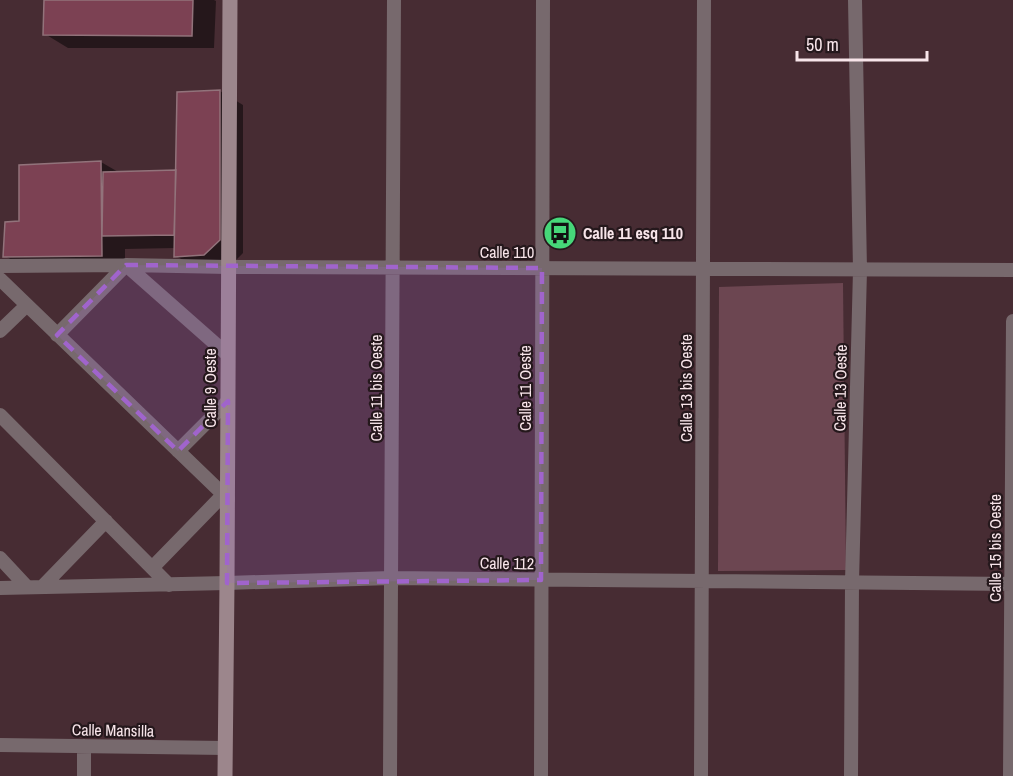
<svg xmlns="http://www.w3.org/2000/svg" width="1013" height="776" font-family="'Archivo Narrow',sans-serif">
<rect width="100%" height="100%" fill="#472c33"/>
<path fill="#6c4651" d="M843,283L846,570L718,571L719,287Z"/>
<path fill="#0007" d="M46,0H214L216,1L214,48H68L45,34Z
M220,91L243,105V253L228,268L199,269L176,256V248L125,249V268L28,269L5,256L20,222L101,162L120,173L177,172Z"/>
<path fill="#7c4153" stroke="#92737b" stroke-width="1.5" d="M44,0H193L192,36L43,35Z
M220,90V240L204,255L174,257L177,92Z
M101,161L102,256L3,257L5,222L19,221V165Z
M176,170L174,235L102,236L103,172Z"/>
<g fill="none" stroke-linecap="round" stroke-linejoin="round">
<path stroke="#77696d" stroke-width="14" d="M0,266L126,265L228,267L1013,270
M0,279L228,499
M0,331L27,305
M57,335L126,265L228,355
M0,415L169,585
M178,451L228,401
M0,558L27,587
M152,568L223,495
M42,587L106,521
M0,588L227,583L391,578L1013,584
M0,745L225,748
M84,746V776
M390,776L394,0
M541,776L543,0
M701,776L704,0
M851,776L852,582L860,270L855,0
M1010,776L1013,321"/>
<path stroke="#9c868c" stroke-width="15" d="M225,776L227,583L230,0"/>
</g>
<path fill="#a064cc" fill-opacity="0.2" stroke="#a064cc" stroke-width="4.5" stroke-dasharray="12 8" stroke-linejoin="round" d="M126,265L542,268L541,580L227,583L228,401L178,451L57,335Z"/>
<defs>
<symbol id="bus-disc" viewBox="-11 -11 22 22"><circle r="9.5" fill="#46d779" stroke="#25181c"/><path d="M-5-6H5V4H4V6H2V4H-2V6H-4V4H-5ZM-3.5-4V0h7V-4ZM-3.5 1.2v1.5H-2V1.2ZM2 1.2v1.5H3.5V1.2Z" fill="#111"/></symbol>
</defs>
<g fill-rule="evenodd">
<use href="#bus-disc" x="541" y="214" width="38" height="38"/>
</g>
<g text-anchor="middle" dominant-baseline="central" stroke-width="4.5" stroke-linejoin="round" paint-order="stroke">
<g font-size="16" font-weight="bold" fill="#f8e5ea" stroke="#25181c" text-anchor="start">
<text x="583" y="233">Calle 11 esq 110</text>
</g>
<g font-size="16" fill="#f8e5ea" stroke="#25181c">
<text x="507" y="252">Calle 110</text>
<text transform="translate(210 388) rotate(-90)">Calle 9 Oeste</text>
<text transform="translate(376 388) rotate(-90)">Calle 11 bis Oeste</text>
<text transform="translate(525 388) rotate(-90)">Calle 11 Oeste</text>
<text transform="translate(686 388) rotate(-90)">Calle 13 bis Oeste</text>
<text transform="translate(840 388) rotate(-89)">Calle 13 Oeste</text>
<text transform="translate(995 548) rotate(-90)">Calle 15 bis Oeste</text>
<text transform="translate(507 563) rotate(1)">Calle 112</text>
<text transform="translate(113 730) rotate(1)">Calle Mansilla</text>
</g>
</g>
<path d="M797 51v9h130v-9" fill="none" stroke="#f8e5ea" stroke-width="3"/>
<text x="806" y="51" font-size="18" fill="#f8e5ea" stroke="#25181c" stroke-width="4.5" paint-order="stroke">50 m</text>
</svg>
